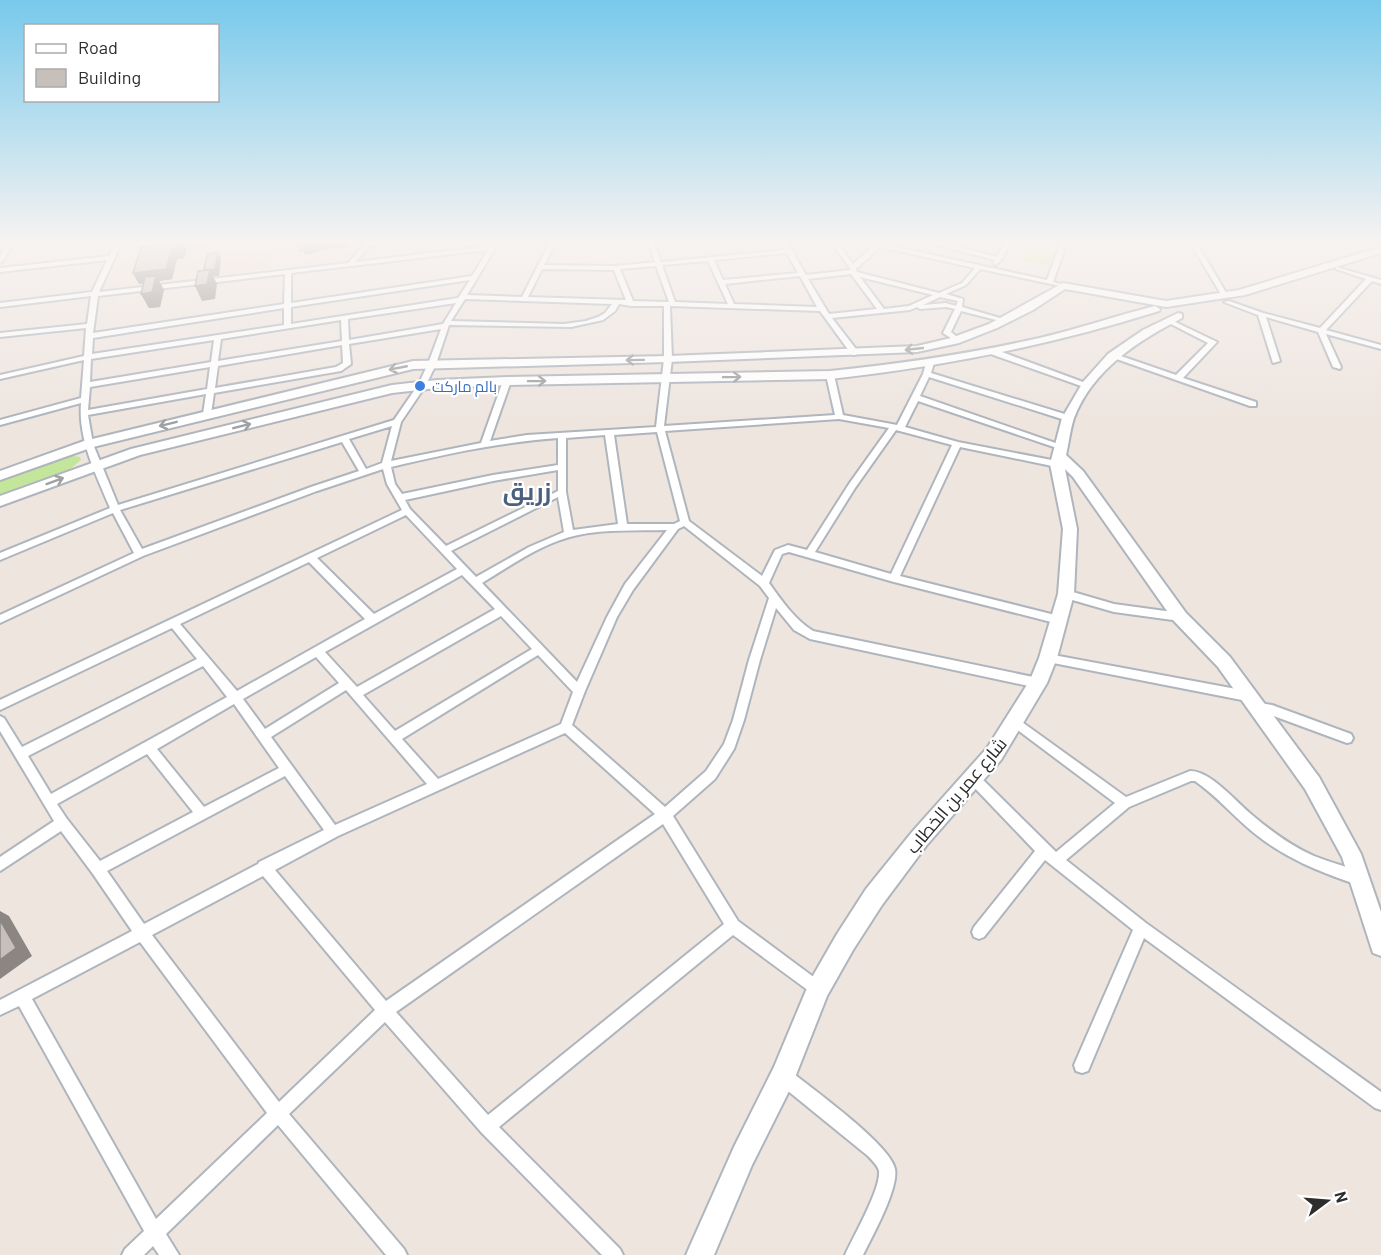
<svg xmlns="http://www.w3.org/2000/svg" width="1381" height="1255" font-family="Barlow,Cairo,sans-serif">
<rect width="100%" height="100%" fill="#eee5df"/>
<path fill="#f0dece" d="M151,242H367L353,258L344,261L304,265L301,257L290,254L272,256L269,269L112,287L109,285L118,264L145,258Z"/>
<path fill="#c3e69a" d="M74,456L80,457L81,460L70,469L0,495V481L64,457Z"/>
<path fill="#d9ed96" d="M1029,242H1061L1050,266L1024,261Z"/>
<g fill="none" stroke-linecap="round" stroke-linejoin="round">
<defs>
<path id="street" d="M0,242L12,246L2,262L0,263V256L5,247L0,246Z
M116,242H122L99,292L348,263L367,242H393L369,247L355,262L490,246L493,242H499L467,295L522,297L550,242H556L544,265L616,266L655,262L648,242H654L661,262L785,250L781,242H787L806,275L850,270V268L831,242H837L853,264L878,242H885L883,244L1047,280L1061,242H1067L1053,282L1065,285V287L980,269L966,285L946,294L963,299L962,307L1007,320L1004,322L961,311L951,332L961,340L957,342L943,333L955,309L946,307L920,309L917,307L910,310L832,318L859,353L855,355H852L820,311L670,306L672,359L664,426L835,415L826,375L830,373L834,375L843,415L897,425L923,374L926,363L930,361L934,363L931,373L1071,416V420H1065L929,377L920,396L1064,446L1063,448H1057L918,401L905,427L958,442L1057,461L1061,464L1057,467L960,447L900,576L1059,616L1064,620L1059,624L894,582L789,552L782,554L769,583C782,601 794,619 813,631L1038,678L1042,680L1044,683L1042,686L1038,688L810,639L794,630L776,608L760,660L744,720L734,749L715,779L673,816L738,921L823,984L825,989L823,994L818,996L813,994L733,935L499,1127L620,1249L623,1255H602L481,1132L385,1022L289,1114L404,1249L407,1255H386L278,1125L166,1234L179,1255H159L153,1246L144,1255H122L125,1249L144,1231L19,1006L0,1015V1000L132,931L93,874L61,831L0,871V857L54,821L0,731V716L4,718L22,747L197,659L172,628L0,710V700L402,510L387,484L383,469L317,491L143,556L0,623V615L134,553L113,513L0,560V553L110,508C96,474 78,440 81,403L0,425V420L81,398L84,360L0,379V375L84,356L86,328L0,337V333L87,324L91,296L0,307V303L92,292L107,260L0,272V268L109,256ZM880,247L975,268L962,283L939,293L857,272L856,269ZM488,250L472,276L291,303V273ZM787,253L798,273L723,280L714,260ZM708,261L728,304L675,302L662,265ZM656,266L669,302L633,301L620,269ZM542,269L614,270L626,300L528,297ZM285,274L284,304L93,333L98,296ZM851,274L877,309L829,314L808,279ZM800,276L817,307L734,304L725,284ZM860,277L933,295L909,306L884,309ZM470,280L458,298L291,324V307ZM940,297L958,301L956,306L946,303L923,305ZM465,299L612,304L605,313L598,317L586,321L564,324L451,321ZM456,303L443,324L349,340L348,319ZM619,304L631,306H664V359L656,427L527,435L490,441L511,381L507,379L503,381L481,443L391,461L401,422L426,385L436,364L449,325L571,327L603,320L615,311ZM284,308V325L92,354L93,338ZM341,320L342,341L218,361L221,339ZM441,329L428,364L418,385L394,420L118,505L93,444L88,415L206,394L203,414L207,416L211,414L214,393L341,371L351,364L349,344ZM214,340L211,362L90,382L91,359ZM342,345L343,363L336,367L215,388L218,366ZM210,367L207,389L88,410L90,387ZM839,419L889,428L849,484L807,550L788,545L775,550L762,576L689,521L665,431ZM392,426L382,463L366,469L349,439ZM896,430L952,445L891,574L815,552L855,488ZM657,432L680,521L674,524H627L614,435ZM605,435L618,524L573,530L566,492V438ZM558,438V465L493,475L402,494L395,484L391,467C446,454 501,442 558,438ZM342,442L359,471L311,487L142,549L120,510ZM558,470V491L446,546L410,509L405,500L493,481ZM558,497L564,532L529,547L476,577L451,551ZM406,515L457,569L374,614L317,558ZM684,526L760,586L769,598L749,660L733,720L724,744L706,771L665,807L572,725L585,691L617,617L633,590L678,529ZM667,530L625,584L607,617L577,682L482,583C512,565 543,542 578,535C607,529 638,531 667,530ZM309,562L365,619L237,691L180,624ZM462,575L495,609L357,687L325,652ZM501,616L532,649L395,731L363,695ZM538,655L573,692L561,724L438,779L402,739ZM316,657L339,683L265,729L243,699ZM203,666L227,697L51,794L28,756ZM346,690L427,784L335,825L271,737ZM234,704L279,768L204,807L157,749ZM565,733L655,814L386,1001L275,870L338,836ZM147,754L193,812L100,861L67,819L57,804ZM285,776L324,830L259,862L258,864L144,924L107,871ZM663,824L724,924L488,1115L396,1012ZM263,876L375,1010L279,1102L152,935ZM140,942L267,1113L156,1219L32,999Z
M926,242H937L997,257L1005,242H1011L1002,259L996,265L993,263L995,260Z
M1190,242H1196L1228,296L1227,297L1222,296Z
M1336,267L1381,280V284L1372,281L1326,330L1381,345V349L1326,334L1341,367L1340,369L1333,367L1318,332L1266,317L1280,361L1273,363L1258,315L1224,302L1229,301L1263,313L1320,328L1366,279L1336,269Z
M1169,319L1217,342L1183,378L1256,402V406H1250L1108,356L1115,354L1176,375L1208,343L1167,322L1166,321Z
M988,349H994L1091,385L1084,387L988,353Z
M1066,590L1114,604L1180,613L1185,617L1180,621L1114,612L1062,597L1061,594L1062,591Z
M1048,654L1247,691L1251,693L1253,696L1251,699L1247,701L1048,662L1044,661L1043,658L1044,655Z
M1254,702L1272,705L1351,734L1353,738L1351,742L1347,743L1271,715L1250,710L1248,707L1250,704Z
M1015,717L1126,797L1190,771C1211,771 1236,802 1252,815C1271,831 1291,846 1314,856C1331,863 1349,867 1366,874L1368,879L1366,884L1361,886C1322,873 1286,859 1254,833C1234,817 1217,796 1195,781H1191L1129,807L1066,860L1146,923L1381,1092V1110L1375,1108L1144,938L1088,1071L1082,1073L1076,1071L1074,1065L1133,930L1045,860L984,937L979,939L974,937L972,932L974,927L1035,851L970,783L968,779L970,775L974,774L978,775L1056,852L1115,803L1011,725L1009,722L1011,719Z
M783,1068L789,1070C811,1088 891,1145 895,1169C899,1188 872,1237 863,1255H845C853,1237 881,1189 879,1171C878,1166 872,1160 868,1156L777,1082L775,1076L777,1070Z"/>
<path id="secondary" d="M1381,247V253L1245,295L1166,307L1065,289L1033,310L997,328L959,343L917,352L668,362L413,369L93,447L0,480V471L84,441L413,361L668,356L917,346L951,338L989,324L1063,283L1166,301L1239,290Z
M1155,306L1160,309L1159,311C1051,345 942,367 830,379L507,385L437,388L392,393L140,455L0,506V496L131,449L392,385L437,380L507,377L830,371C899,364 967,354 1035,339C1075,330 1115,316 1155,306Z
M1178,313L1182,314V318C1138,341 1093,369 1074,418C1070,430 1069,443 1066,455L1083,471L1186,613L1230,657L1319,777L1361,854L1381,912V956L1373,953L1342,857L1305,789L1218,667L1174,621L1073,477L1065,469L1077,529L1074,594L1057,658L1047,683L1001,760L926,846L882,905L853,950L827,996L792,1085L752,1165L714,1255H686L734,1147L774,1067L810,981L837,934L866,889L912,832L987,748L1030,680L1039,658L1058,594L1063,529L1050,464L1062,418L1083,382L1108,354L1143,330Z"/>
</defs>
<use href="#street" stroke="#afb5bd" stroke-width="4"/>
<use href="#secondary" stroke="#afb5bd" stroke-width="4"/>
<use href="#street" fill="#fff" fill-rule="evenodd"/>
<use href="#secondary" fill="#fff" fill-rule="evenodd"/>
</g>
<path fill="#aba5a0" d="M161,242H209L208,248L187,249L184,258L177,259L172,279L159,281L164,290L160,307L149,308L141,294L144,283L139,284L133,273L163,245Z
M238,242H255L254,246Z"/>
<path fill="#8b8682" d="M180,242H183L187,249L184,258L177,259L172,279L159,281L164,290L160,307L149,308L141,294L155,282L139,284L133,273Z
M295,242H350L349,247L328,249L305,255L304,251L299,252Z
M218,252L221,259L219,276H213L217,284L215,299L202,301L195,286L204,270Z
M0,911L9,916L32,956L0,979Z"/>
<path fill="#c7c0ba" stroke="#8b8682" stroke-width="1.5" d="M164,242H180L178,248L172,249L166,269L133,273L141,247L166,245Z
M218,252L215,269L204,270L205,264L208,254Z
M210,270L207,284L195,286L198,271Z
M156,276L152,292L141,294L145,277Z
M0,920L16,948L0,960Z"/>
<defs><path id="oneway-shaft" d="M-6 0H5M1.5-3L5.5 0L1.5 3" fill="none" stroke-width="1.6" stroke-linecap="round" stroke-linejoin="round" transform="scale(1.5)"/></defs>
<g stroke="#a0a0a0">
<use href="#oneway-shaft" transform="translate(914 349) rotate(174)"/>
<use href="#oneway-shaft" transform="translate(635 360) rotate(179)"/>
<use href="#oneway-shaft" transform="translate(398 368) rotate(169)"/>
<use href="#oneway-shaft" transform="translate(732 377) rotate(-1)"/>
<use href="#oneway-shaft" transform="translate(537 381) rotate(-1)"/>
<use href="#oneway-shaft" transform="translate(168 424) rotate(166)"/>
<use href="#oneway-shaft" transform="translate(242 426) rotate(-14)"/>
<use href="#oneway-shaft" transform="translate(55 481) rotate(-20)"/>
</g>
<linearGradient id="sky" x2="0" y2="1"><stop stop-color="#78c9ec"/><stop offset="0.58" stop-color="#f7f3f1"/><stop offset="1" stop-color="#f7f3f1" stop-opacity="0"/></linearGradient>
<rect width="1381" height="418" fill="url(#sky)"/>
<circle fill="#3f7fe0" stroke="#fff" stroke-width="2" cx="420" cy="386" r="6"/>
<g text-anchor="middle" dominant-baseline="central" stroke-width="4.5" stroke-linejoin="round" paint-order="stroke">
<g font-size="15" fill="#366cbe" stroke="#fff" text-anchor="start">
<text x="432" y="386">بالم ماركت</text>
</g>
<g font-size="18" fill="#2d2d2d" stroke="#fff">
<text transform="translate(956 795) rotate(-50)">شارع عمر بن الخطاب</text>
</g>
<g font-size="24" font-weight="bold" fill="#4b5f7f" stroke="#fff">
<text x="527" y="490">زريق</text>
</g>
</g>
<rect x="24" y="24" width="195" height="78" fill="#ffffff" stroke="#ababab" stroke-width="1.5"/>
<rect x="36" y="44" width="30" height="9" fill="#ffffff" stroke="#ababab" stroke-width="1.5"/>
<text x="78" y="54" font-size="18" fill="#2d2d2d">Road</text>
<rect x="36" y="69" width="30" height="18" fill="#c7c0ba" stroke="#ababab" stroke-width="1.5"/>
<text x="78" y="84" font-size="18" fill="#2d2d2d">Building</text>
<g transform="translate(1327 1201) rotate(74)" stroke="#ffffff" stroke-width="4.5" paint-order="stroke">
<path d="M0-4.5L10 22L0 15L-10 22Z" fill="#2d2d2d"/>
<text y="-9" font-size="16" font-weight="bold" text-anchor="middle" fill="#2d2d2d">N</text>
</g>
</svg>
